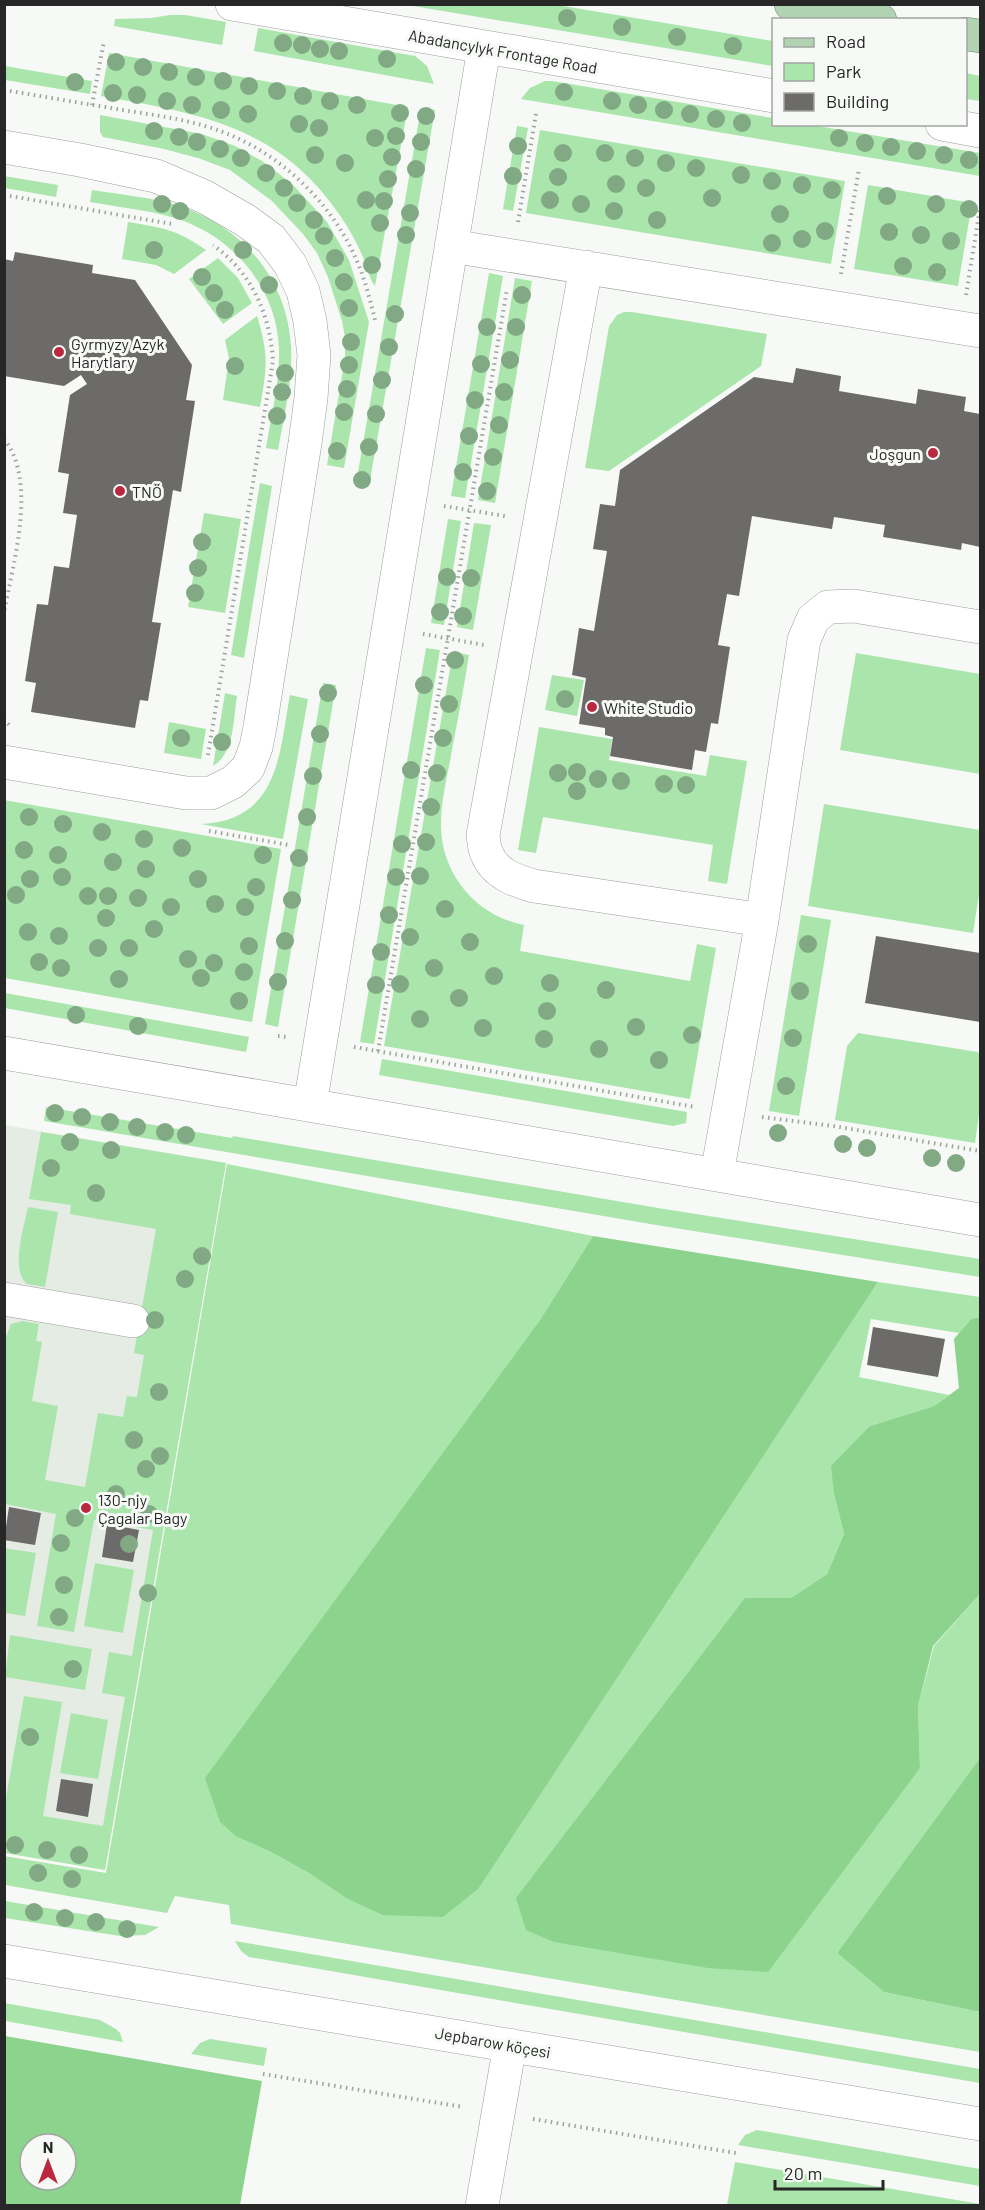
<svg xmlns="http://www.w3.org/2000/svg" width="985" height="2210" font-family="Barlow,sans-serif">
<rect width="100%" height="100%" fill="#f6f9f6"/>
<path fill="#e4ece4" d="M4,1125L226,1163L105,1870L5,1853Z"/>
<path fill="#aae5ab" d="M407,5H557L773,41V66Z
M170,15H185L226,22L222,45L114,26L115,19L151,18Z
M258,28L415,56L427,66L434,84L254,51Z
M109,53L408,107L375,286C369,279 367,266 363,257C357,243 350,230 341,217C280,126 201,114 101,96Z
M5,66L92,81L90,94L5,80Z
M966,73L980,76V101L966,99Z
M545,81H552L773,118L774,124L811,125L980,153V176L521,99L530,88Z
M421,108L435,110L369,486L356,484Z
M100,115L202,134L235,146L262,161L278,173L295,187L327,222L349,260L369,322L344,468L327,465L345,358V337L342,321L328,277L317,253L303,234L272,201L230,170L198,158L164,149L103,137L100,132Z
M517,126L528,128L513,211L503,209Z
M540,130L845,181L831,264L526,213Z
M4,176L58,185L56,197L5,188Z
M868,185L972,203L958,286L854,269Z
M92,190C122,195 153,197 182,207C244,228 287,280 291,346C293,381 284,416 278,450L266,448C271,416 280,382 279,349C277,288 233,236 175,218C148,210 118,207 90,202Z
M128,222C163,228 176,229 206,250L174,274L156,265L122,259Z
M218,258L238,278L252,303L223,324L189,279Z
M489,273L503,276L465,498L451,496Z
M515,278L532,281L495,503L478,500Z
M624,312H632L767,334L761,366L609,471L585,468L609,326L617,315Z
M257,316C269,355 267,367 260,407L223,400L229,358L225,340Z
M260,483L272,486L244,658L231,655Z
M204,513L241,519L225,613L188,607Z
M448,519L461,521L444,625L431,623Z
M474,523L491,525L473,630L457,627Z
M426,648L440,650L374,1044L360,1042Z
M453,652L469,655C464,687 458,718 452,750C448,774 441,799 441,823C440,873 476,916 524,925L520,951L690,981L697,944L716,948L690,1099L384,1046Z
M856,653L980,674V774L840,750Z
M552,675L584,680L577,716L545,710Z
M323,683L336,685L278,1027L265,1024Z
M225,693L237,696C233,719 235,753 213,766Z
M290,695L308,699L283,839L201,824C279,820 279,755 290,695Z
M169,722L206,729L201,759L164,753Z
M539,727L612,739L609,760L706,776L710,755L747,761L727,884L708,881L713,845L543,817L536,853L518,850Z
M4,800L281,849L252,1022L5,978Z
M824,804L980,830V888L973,933L808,906Z
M801,915L831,920L799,1116L769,1111Z
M5,993L249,1037L246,1052L5,1008Z
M858,1033L978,1052L980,1056V1107L975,1143L835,1120L847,1046Z
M382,1059L687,1112L686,1123L673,1126L379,1075Z
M46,1107L232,1138L233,1136L658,1208L980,1259V1277L656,1225L44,1121Z
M41,1132L226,1163L105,1870L5,1853L4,1809L24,1696L62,1702L43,1816L103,1826L125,1697L102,1693L109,1652L132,1656L153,1530L94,1520L74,1632L37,1626L56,1514L5,1504L4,1342L11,1324L22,1321L39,1324L36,1341L42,1342L32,1401L58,1406L45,1480L85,1487L98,1413L123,1417L127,1396L137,1397L144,1355L134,1353L156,1229L70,1214L71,1205L29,1199Z
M227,1164L593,1236L538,1323L237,1837L269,1851L309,1873L346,1898L479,1888L878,1282L980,1297V1317L971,1319L959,1333L871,1319L859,1377L949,1395L934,1406L870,1426L834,1494L844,1534L827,1574L791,1598H745L920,1769L918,1706L934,1646L980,1594V1758L837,1953L884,1992L980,2012V2052L231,1924L229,1905L175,1896L167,1913L5,1885L4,1856L106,1873Z
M28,1207L58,1212L45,1287L27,1284C10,1271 24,1226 28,1207Z
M4,1548L36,1553L25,1616L5,1613Z
M95,1563L134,1570L123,1633L84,1626Z
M10,1635L92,1649L85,1690L5,1677Z
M71,1713L108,1720L98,1779L60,1773Z
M4,1901H5L159,1927L145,1935L120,1936L5,1918Z
M235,1941L980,2069V2083L249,1957L241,1951Z
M4,2003L100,2020L116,2029L120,2033L123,2042L5,2021Z
M210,2039L267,2048L264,2066L191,2054L200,2043Z
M757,2130L980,2169V2186L738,2145L745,2135Z
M735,2162L980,2204V2205H727Z"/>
<path fill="#8cd38d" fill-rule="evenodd" d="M593,1236L878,1282L479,1888L443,1917L383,1915L346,1898L309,1873L269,1851L237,1837L220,1822L205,1778L538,1323Z
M980,1317V1594L933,1646L918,1706L920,1768L768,1972L708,1968L554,1942L526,1930L516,1898L745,1598H791L827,1574L844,1534L834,1494L831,1466L870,1426L934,1406L959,1388L954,1339L971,1319Z
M980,1758V2012L884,1992L837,1953Z
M5,2036L262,2081L240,2205H5ZM30,2144H66V2180H30Z"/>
<path fill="#6d6a6a" d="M15,252L93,265L92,273L135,280L192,365L186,400L195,401L181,492L173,490L152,622L161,623L148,701L140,700L135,728L31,712L36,683L25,681L37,604L48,605L54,566L69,568L77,515L63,513L69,474L58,472L70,395L87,384L81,375L64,386L4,376V259L13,261Z
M796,368L841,376L839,391L916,404L918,389L966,397L964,411L980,414V547L962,543L961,550L883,537L885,525L834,517L832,529L752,516L739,596L727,594L718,645L730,647L718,724L711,723L706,752L695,750L692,770L610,756L613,737L605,735V728L579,724L586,678L572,675L579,628L594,631L607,551L593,549L600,504L615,506L620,470L754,377L793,383Z
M876,936L980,953V1022L865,1003Z
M873,1327L945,1339L938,1377L867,1365Z
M9,1507L41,1513L35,1545L4,1540Z
M107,1524L139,1530L133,1562L102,1557Z
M61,1779L93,1784L88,1817L56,1811Z"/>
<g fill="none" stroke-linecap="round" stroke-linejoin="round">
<defs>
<path id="minor" d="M232,4L774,96
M942,124L980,131
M4,147L80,160L156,176L205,197L245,220L271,239L290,264L303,291L310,321L314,355L311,398L305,443L260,727L256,747L248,768L233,782L211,793H186L4,762
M451,246L980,331
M586,267L483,835C484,841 484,849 487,854C495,874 516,881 534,886L762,920
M4,1053L980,1220
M310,1105L484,48
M717,1174L762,920L804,640L813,619L828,607L854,606L980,627
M4,1299L133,1321
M4,1961L980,2124
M482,2206L510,2045"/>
<path id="major" d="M791,4L880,20
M966,34L980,36"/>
</defs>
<use href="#minor" stroke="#9c9e9c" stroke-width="34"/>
<use href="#major" stroke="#5f845f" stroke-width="34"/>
<path stroke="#9fa19f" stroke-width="4" stroke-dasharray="1.5 4.5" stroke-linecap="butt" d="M4,90C44,97 83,103 122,110C161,116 201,121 237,138C288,161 334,208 356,259C365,279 370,300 375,320
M92,105L104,41
M4,195L172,224
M518,222L536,114
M841,274L859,169
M966,295L980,208
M4,439C38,481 13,563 4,613
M444,506L505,516
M423,634L484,645
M4,719L11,727
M208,755L273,361C270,314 252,273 213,245
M209,831L289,845
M278,1036L287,1037
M354,1047L695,1107
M378,1051L507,289
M762,1117L833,1126L980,1151
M263,2074L463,2107
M533,2119L736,2153"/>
<use href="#minor" stroke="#fff" stroke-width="33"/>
<use href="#major" stroke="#b1d3b2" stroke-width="33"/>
</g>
<g fill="#80a984">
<circle cx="567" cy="18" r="9"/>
<circle cx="622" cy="27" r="9"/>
<circle cx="677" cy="37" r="9"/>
<circle cx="283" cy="43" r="9"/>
<circle cx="302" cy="45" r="9"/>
<circle cx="733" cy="46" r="9"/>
<circle cx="320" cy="49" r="9"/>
<circle cx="339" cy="51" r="9"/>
<circle cx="387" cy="59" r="9"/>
<circle cx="116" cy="62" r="9"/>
<circle cx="143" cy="67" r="9"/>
<circle cx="169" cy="72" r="9"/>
<circle cx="196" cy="77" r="9"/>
<circle cx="223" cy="81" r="9"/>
<circle cx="75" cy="82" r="9"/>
<circle cx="249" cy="86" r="9"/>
<circle cx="277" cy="91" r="9"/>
<circle cx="564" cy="92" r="9"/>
<circle cx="113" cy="93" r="9"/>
<circle cx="137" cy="95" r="9"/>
<circle cx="303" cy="96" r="9"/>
<circle cx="167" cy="101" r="9"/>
<circle cx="330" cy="101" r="9"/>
<circle cx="612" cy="101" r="9"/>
<circle cx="192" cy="105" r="9"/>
<circle cx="357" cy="105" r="9"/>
<circle cx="638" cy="105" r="9"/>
<circle cx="221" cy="110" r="9"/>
<circle cx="664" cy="110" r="9"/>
<circle cx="400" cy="113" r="9"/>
<circle cx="248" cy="114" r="9"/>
<circle cx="690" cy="114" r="9"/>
<circle cx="426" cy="116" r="9"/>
<circle cx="716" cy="119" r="9"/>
<circle cx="742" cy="123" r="9"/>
<circle cx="299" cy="124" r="9"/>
<circle cx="319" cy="128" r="9"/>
<circle cx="154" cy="131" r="9"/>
<circle cx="396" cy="136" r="9"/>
<circle cx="179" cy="137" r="9"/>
<circle cx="375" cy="138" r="9"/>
<circle cx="839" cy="138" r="9"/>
<circle cx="197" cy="142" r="9"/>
<circle cx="421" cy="142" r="9"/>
<circle cx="865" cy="143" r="9"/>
<circle cx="518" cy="146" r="9"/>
<circle cx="891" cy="147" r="9"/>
<circle cx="220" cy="149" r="9"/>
<circle cx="917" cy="151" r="9"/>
<circle cx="563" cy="153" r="9"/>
<circle cx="605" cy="153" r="9"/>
<circle cx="315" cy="155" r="9"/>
<circle cx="944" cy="155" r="9"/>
<circle cx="392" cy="157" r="9"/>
<circle cx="241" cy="158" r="9"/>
<circle cx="635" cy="158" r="9"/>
<circle cx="969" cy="160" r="9"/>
<circle cx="345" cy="163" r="9"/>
<circle cx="666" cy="163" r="9"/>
<circle cx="696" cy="168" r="9"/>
<circle cx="416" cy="169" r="9"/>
<circle cx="266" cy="173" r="9"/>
<circle cx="741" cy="175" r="9"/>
<circle cx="513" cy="176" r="9"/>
<circle cx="558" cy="177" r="9"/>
<circle cx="388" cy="179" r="9"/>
<circle cx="772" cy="181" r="9"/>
<circle cx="616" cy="184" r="9"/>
<circle cx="802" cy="185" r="9"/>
<circle cx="284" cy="188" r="9"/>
<circle cx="646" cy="188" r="9"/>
<circle cx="832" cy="190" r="9"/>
<circle cx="887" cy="196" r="9"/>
<circle cx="712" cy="198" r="9"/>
<circle cx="366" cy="200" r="9"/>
<circle cx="550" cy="200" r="9"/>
<circle cx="384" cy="201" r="9"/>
<circle cx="297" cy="203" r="9"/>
<circle cx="162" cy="204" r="9"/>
<circle cx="581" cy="204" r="9"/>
<circle cx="936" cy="204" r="9"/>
<circle cx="969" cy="209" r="9"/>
<circle cx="180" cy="211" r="9"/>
<circle cx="614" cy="211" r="9"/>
<circle cx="410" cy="213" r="9"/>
<circle cx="780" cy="214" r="9"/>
<circle cx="314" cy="220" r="9"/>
<circle cx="657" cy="220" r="9"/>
<circle cx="380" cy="223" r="9"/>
<circle cx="825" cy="231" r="9"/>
<circle cx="889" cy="232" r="9"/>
<circle cx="406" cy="235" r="9"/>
<circle cx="921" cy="235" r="9"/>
<circle cx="324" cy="236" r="9"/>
<circle cx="802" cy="239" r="9"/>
<circle cx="951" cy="241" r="9"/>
<circle cx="772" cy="243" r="9"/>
<circle cx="154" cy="250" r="9"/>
<circle cx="243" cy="250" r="9"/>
<circle cx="335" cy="258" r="9"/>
<circle cx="372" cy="265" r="9"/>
<circle cx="903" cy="266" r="9"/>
<circle cx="937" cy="272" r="9"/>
<circle cx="202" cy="277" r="9"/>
<circle cx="344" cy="282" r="9"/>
<circle cx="269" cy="285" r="9"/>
<circle cx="214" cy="293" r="9"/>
<circle cx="522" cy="295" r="9"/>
<circle cx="349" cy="308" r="9"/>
<circle cx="225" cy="310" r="9"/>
<circle cx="395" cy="314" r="9"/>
<circle cx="487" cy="327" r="9"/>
<circle cx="516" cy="327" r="9"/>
<circle cx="351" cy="342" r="9"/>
<circle cx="389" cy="347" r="9"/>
<circle cx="510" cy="360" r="9"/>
<circle cx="481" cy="364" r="9"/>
<circle cx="349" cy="365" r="9"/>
<circle cx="235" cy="366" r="9"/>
<circle cx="285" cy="373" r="9"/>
<circle cx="382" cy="380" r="9"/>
<circle cx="347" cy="389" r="9"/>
<circle cx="282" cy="392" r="9"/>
<circle cx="504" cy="392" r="9"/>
<circle cx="475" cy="400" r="9"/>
<circle cx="344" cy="412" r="9"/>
<circle cx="376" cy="414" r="9"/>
<circle cx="277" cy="416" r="9"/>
<circle cx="499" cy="425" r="9"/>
<circle cx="469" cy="436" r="9"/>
<circle cx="369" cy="447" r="9"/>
<circle cx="337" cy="451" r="9"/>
<circle cx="493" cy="457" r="9"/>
<circle cx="463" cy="472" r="9"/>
<circle cx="362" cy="480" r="9"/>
<circle cx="487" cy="491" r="9"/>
<circle cx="202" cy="542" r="9"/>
<circle cx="198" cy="568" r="9"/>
<circle cx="447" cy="577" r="9"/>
<circle cx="471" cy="578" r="9"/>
<circle cx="195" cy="593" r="9"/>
<circle cx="440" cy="612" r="9"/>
<circle cx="463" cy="616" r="9"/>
<circle cx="455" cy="660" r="9"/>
<circle cx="424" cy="685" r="9"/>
<circle cx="328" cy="693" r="9"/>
<circle cx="565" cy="699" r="9"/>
<circle cx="449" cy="704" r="9"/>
<circle cx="320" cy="734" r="9"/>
<circle cx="181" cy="738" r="9"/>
<circle cx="443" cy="738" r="9"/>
<circle cx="222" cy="742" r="9"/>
<circle cx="411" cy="770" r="9"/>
<circle cx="577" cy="772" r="9"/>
<circle cx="437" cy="773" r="9"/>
<circle cx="558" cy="773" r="9"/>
<circle cx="313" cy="776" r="9"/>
<circle cx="598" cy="779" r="9"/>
<circle cx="621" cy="781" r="9"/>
<circle cx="664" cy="784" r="9"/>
<circle cx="686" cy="785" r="9"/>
<circle cx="577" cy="791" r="9"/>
<circle cx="431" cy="807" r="9"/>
<circle cx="29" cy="817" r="9"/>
<circle cx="307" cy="817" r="9"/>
<circle cx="63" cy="824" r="9"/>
<circle cx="102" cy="832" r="9"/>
<circle cx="144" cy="839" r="9"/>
<circle cx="426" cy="842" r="9"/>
<circle cx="402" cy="844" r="9"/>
<circle cx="182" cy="848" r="9"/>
<circle cx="24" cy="850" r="9"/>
<circle cx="58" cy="855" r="9"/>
<circle cx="263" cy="855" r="9"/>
<circle cx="299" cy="858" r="9"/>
<circle cx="113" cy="862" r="9"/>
<circle cx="146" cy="869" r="9"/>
<circle cx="420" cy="876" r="9"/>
<circle cx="62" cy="877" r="9"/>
<circle cx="396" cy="877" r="9"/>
<circle cx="30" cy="879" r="9"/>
<circle cx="198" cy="879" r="9"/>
<circle cx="256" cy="887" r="9"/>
<circle cx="16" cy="895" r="9"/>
<circle cx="88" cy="896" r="9"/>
<circle cx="108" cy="896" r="9"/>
<circle cx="138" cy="898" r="9"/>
<circle cx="292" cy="900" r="9"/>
<circle cx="215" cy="904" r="9"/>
<circle cx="171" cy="907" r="9"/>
<circle cx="245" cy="907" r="9"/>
<circle cx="445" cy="909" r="9"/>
<circle cx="389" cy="915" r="9"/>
<circle cx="106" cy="918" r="9"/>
<circle cx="154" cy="929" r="9"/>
<circle cx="28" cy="932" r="9"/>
<circle cx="59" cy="936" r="9"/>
<circle cx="410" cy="937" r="9"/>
<circle cx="285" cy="941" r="9"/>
<circle cx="470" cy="942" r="9"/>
<circle cx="808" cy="944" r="9"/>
<circle cx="249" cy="946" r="9"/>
<circle cx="98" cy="948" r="9"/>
<circle cx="129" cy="948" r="9"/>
<circle cx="381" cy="952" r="9"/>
<circle cx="188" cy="959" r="9"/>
<circle cx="39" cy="962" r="9"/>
<circle cx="214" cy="963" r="9"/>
<circle cx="61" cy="968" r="9"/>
<circle cx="434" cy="968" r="9"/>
<circle cx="244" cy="972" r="9"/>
<circle cx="494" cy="976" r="9"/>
<circle cx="201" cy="978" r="9"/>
<circle cx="119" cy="979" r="9"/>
<circle cx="278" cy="982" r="9"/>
<circle cx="550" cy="983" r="9"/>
<circle cx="400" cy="984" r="9"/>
<circle cx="376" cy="985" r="9"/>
<circle cx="606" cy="990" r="9"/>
<circle cx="800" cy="991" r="9"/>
<circle cx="459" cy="998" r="9"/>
<circle cx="239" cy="1001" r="9"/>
<circle cx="547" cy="1011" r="9"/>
<circle cx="76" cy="1015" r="9"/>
<circle cx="420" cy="1019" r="9"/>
<circle cx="138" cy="1026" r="9"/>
<circle cx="636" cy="1027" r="9"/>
<circle cx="483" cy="1028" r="9"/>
<circle cx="692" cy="1035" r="9"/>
<circle cx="793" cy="1038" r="9"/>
<circle cx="544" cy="1039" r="9"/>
<circle cx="599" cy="1049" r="9"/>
<circle cx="659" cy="1060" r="9"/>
<circle cx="786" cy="1086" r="9"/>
<circle cx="55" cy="1113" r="9"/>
<circle cx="82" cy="1117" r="9"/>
<circle cx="110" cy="1122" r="9"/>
<circle cx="137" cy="1127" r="9"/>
<circle cx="165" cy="1132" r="9"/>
<circle cx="778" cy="1133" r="9"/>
<circle cx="186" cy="1135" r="9"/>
<circle cx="70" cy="1142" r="9"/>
<circle cx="843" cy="1144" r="9"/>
<circle cx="867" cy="1148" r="9"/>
<circle cx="111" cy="1150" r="9"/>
<circle cx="932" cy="1158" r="9"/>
<circle cx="956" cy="1163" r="9"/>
<circle cx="51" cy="1168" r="9"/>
<circle cx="96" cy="1193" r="9"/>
<circle cx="202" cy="1256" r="9"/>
<circle cx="185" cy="1279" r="9"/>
<circle cx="155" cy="1320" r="9"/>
<circle cx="159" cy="1392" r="9"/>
<circle cx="134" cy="1440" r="9"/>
<circle cx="160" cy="1456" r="9"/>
<circle cx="146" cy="1469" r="9"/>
<circle cx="116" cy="1494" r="9"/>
<circle cx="149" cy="1514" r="9"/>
<circle cx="75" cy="1518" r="9"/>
<circle cx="61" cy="1543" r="9"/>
<circle cx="129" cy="1544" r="9"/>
<circle cx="64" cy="1585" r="9"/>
<circle cx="148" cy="1593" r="9"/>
<circle cx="59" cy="1617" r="9"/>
<circle cx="73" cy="1669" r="9"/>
<circle cx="30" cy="1737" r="9"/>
<circle cx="15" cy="1845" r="9"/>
<circle cx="47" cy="1850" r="9"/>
<circle cx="79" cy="1855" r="9"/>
<circle cx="38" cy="1873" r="9"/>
<circle cx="72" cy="1879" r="9"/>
<circle cx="34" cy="1912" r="9"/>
<circle cx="65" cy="1918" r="9"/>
<circle cx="96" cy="1922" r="9"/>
<circle cx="127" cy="1929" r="9"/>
</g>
<g fill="#b9283f" stroke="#f6f9f6" stroke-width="2">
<circle cx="59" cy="352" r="6"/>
<circle cx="933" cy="453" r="6"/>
<circle cx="120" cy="491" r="6"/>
<circle cx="592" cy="707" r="6"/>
<circle cx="86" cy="1508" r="6"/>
</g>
<g text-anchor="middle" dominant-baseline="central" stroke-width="6" stroke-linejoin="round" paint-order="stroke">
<g font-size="16" fill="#262726" stroke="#f6f9f6">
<text transform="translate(503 51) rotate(10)">Abadancylyk Frontage Road</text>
<text transform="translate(493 2042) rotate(10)">Jepbarow köçesi</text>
</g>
<g font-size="16" fill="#262726" stroke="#f6f9f6" text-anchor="start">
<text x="71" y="343">Gyrmyzy Azyk<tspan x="71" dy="18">Harytlary</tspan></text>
<text x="921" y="453" text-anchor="end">Joşgun</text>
<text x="132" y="491">TNÖ</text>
<text x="604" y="707">White Studio</text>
<text x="98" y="1499">130-njy<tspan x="98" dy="18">Çagalar Bagy</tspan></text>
</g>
</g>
<rect width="985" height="2210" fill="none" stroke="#262726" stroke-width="12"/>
<rect x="772" y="18" width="195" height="108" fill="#f6f9f6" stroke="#a3a5a3" stroke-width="1.5"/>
<rect x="784" y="38" width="30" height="9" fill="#b1d3b2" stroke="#a3a5a3" stroke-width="1.5"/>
<text x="826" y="48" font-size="18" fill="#262726">Road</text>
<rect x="784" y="63" width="30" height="18" fill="#aae5ab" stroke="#a3a5a3" stroke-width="1.5"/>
<text x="826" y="78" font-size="18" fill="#262726">Park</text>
<rect x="784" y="93" width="30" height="18" fill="#6d6a6a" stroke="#a3a5a3" stroke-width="1.5"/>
<text x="826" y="108" font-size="18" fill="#262726">Building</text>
<g transform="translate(48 2162)"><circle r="28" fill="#f6f9f6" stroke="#a3a5a3" stroke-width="1.5"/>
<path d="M0-4.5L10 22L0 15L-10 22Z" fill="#b9283f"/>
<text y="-9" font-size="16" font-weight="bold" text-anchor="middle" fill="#262726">N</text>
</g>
<path d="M775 2180v9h108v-9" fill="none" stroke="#262726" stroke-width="3"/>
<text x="784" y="2180" font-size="18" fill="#262726" stroke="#f6f9f6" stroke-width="4.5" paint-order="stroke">20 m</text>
</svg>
